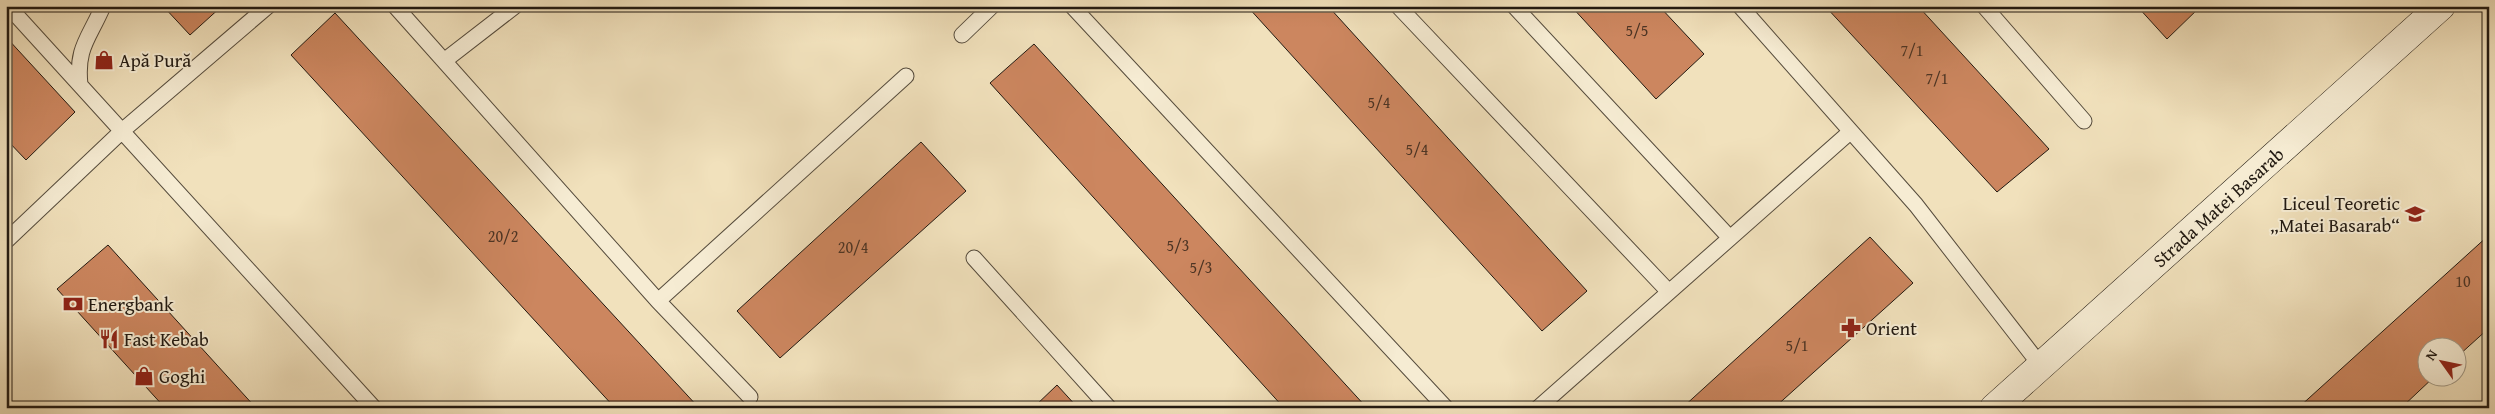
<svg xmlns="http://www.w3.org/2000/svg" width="2495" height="414" font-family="'Gentium Book Plus',serif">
<rect width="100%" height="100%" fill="#f1e1bc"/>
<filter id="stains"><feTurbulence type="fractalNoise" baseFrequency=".004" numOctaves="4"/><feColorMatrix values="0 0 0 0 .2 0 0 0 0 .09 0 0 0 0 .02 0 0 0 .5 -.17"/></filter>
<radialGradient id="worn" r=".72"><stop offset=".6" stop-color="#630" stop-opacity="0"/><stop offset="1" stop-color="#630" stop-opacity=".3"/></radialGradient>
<path fill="#cc865f" stroke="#211911" d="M163,6H222L190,35Z
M1247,6H1328L1587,291L1542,331Z
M1571,6H1659L1704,54L1656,99Z
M1825,6H1918L2049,149L1997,192Z
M2137,6H2201L2167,39Z
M335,13L699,408H615L291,55Z
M6,37L75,112L26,160L6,139Z
M1034,44L1367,408H1284L990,83Z
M921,142L966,191L780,358L737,311Z
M2489,235V328L2458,356V346H2428V376H2435L2401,408H2298Z
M1870,237L1913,283L1774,408H1682Z
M108,245L256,408H165L57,289Z
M1057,385L1078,408H1033Z"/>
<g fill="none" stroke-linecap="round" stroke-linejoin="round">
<defs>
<path id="lane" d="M8,6L374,408
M395,6L658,301L750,397
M1072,6L1446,408
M1398,6L1669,292
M1514,6L1730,238
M1740,6L1916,205L2041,366
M1984,6L2084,121
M962,35L992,6
M444,61L515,6
M80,85C76,47 89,39 103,6
M6,241L122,131L268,6
M974,258L1109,408
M658,301L906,76
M1538,408L1850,132"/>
<path id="secondary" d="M1994,408L2441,6"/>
</defs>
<use href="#lane" stroke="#554b3c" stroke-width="17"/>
<use href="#secondary" stroke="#211911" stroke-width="29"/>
<use href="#lane" stroke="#f6ecd3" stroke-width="15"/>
<use href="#secondary" stroke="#f6ecd3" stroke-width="28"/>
</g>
<defs>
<symbol id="shop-bare" viewBox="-9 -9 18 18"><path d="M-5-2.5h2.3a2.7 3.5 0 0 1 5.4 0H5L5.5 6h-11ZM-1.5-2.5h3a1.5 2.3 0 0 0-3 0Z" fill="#8f2418" stroke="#f6ecd3" stroke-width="2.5" paint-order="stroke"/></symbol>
<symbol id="school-bare" viewBox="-9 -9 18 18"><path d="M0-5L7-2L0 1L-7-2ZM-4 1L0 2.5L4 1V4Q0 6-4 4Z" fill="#8f2418" stroke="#f6ecd3" stroke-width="2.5" paint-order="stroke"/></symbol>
<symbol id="bank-bare" viewBox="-9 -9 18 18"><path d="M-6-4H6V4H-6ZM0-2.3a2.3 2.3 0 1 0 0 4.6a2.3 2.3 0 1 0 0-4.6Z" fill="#8f2418" stroke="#f6ecd3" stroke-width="2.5" paint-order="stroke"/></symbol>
<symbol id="pharmacy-bare" viewBox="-9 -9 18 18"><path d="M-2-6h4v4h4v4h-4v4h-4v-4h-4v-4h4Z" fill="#8f2418" stroke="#f6ecd3" stroke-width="2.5" paint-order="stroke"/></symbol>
<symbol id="restaurant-bare" viewBox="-9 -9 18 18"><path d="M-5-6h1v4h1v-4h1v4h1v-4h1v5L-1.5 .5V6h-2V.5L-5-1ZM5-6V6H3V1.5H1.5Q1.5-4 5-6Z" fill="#8f2418" stroke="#f6ecd3" stroke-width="2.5" paint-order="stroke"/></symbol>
</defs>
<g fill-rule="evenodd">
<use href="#shop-bare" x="90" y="46" width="28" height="28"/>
<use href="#school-bare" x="2401" y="200" width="28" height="28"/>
<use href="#bank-bare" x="59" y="290" width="28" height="28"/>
<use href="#pharmacy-bare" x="1837" y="314" width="28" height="28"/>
<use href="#restaurant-bare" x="95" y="325" width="28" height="28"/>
<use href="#shop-bare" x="130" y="362" width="28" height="28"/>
</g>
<g text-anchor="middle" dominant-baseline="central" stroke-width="4" stroke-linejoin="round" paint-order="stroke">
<g font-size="16" fill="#4c3424">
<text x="1637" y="30">5/5</text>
<text x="1912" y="50">7/1</text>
<text x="1937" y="78">7/1</text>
<text x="1379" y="102">5/4</text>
<text x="1417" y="149">5/4</text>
<text x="503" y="236">20/2</text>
<text x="1178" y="245">5/3</text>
<text x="853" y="247">20/4</text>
<text x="1201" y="267">5/3</text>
<text x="2463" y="281">10</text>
<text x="1797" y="345">5/1</text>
</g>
<g font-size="19" fill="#211911" stroke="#f6ecd3" text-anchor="start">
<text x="119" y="60">Apă Pură</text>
<text x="2400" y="203" text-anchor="end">Liceul Teoretic<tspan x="2400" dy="22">„Matei Basarab“</tspan></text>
<text x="88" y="304">Energbank</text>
<text x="1866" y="328">Orient</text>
<text x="124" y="339">Fast Kebab</text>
<text x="159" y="376">Goghi</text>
</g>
<g font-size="19" fill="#211911" stroke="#f6ecd3">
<text transform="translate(2218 207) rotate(-42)">Strada Matei Basarab</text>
</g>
</g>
<rect width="2495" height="414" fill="none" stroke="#f1e1bc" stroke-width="25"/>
<rect x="8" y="8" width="2480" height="399" fill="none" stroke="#211911" stroke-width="2.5"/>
<rect x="12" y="12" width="2470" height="389" fill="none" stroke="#211911"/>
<g transform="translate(2442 362) rotate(303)"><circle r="24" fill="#f6ecd3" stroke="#a19885"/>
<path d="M0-4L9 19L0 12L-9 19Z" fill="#8f2418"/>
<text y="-8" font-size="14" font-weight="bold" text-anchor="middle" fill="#211911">N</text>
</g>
<rect width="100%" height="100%" filter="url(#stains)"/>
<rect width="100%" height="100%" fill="url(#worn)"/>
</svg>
